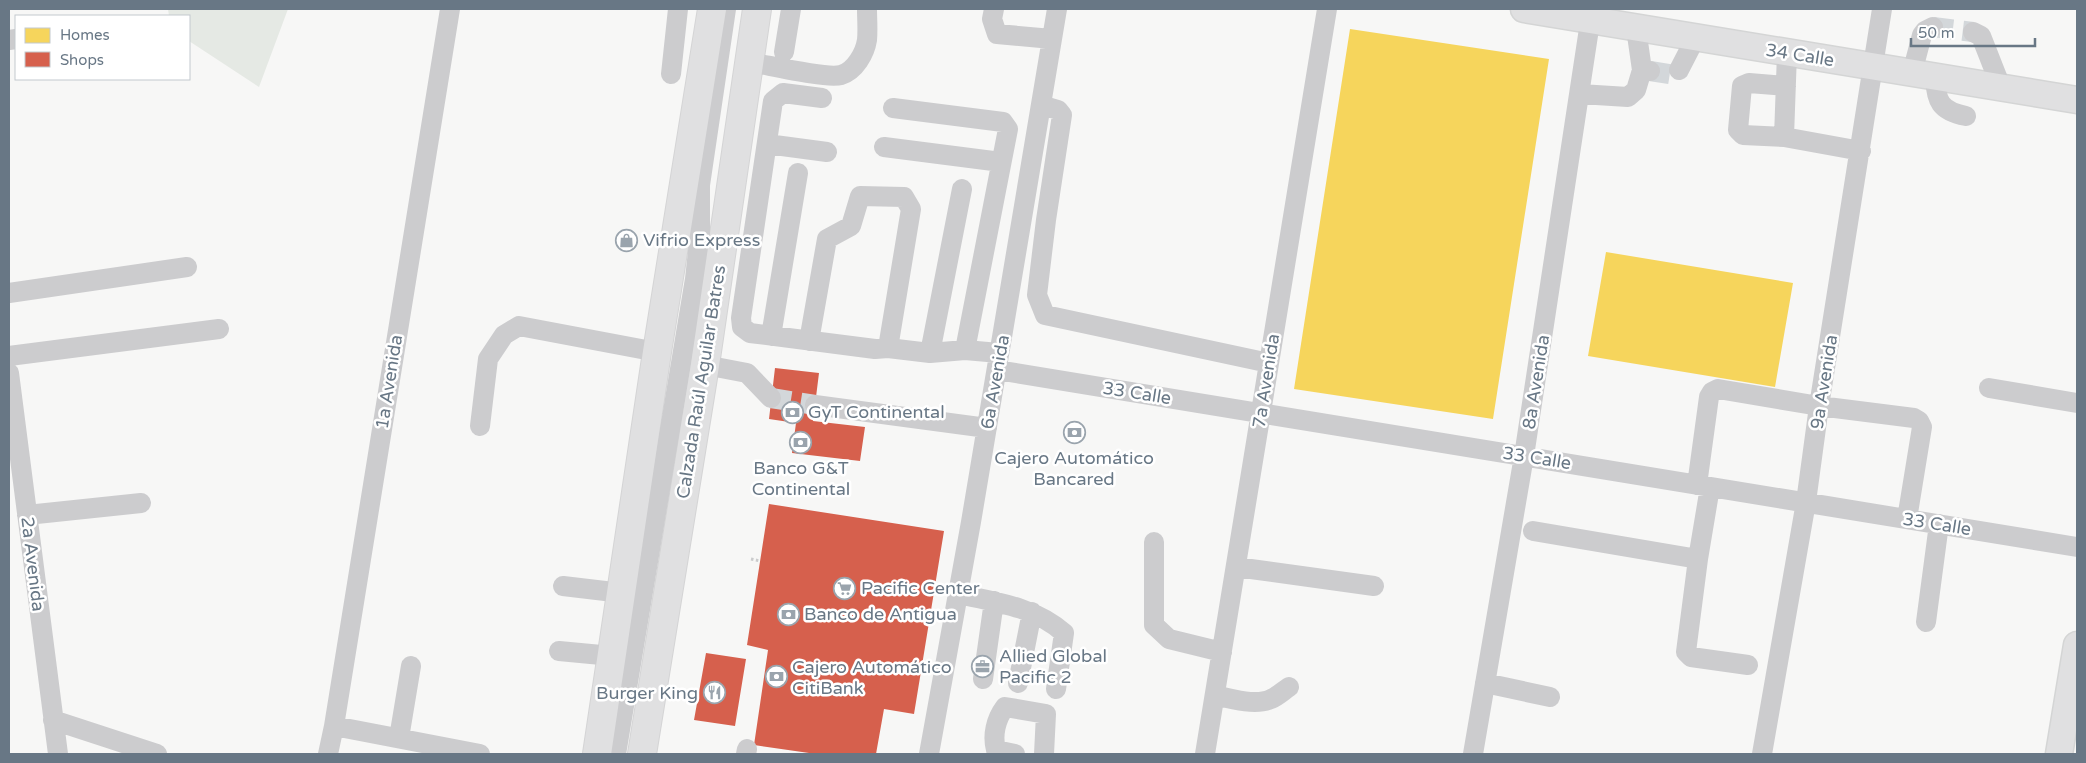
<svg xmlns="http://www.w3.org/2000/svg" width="2086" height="763" font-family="'Varela Round',sans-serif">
<rect width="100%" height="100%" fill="#f7f7f6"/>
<path fill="#e5e9e4" d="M168,9H288L259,87L189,41V16H169Z"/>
<path fill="#f6d55c" d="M1350,29L1549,59L1493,419L1294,389Z
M1606,252L1793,283L1775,387L1588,356Z"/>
<path fill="#d6604d" d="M775,368L819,373L813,421L865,427L860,461L792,453L796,423L769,419Z
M769,504L944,531L914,714L884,709L876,754H816L754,745L768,650L747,645Z
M706,653L746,659L735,726L694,720Z"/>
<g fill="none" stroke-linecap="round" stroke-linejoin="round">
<path stroke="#d3d7da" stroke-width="20" stroke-dasharray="20 10" stroke-linecap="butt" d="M1933,27L1973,32
M1650,71L1676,75L1679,70
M771,398L815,405"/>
<defs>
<path id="major" d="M1524,9L2077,100
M2059,754L2077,645"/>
<path id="highway" d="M597,754L657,352L712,9
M642,754L705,365L757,9"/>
</defs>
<use href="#major" stroke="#d4d5d5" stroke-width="29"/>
<use href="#highway" stroke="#d4d4d5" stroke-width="30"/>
<path stroke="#cacbcc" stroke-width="3" stroke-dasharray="2.5 2.5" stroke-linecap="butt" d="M751,559L760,561"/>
<path stroke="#ccccce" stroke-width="20" d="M994,9L992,19L997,34L1052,39
M1636,28L1642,70L1650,71
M1973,32L1981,36L2001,87
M9,40L16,39
M784,52L791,9
M1787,53L1784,137L1861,151
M749,62C768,65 826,79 841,75C855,71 865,53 867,40C868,30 867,19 867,9
M1679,70L1696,37
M1912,73L1922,35L1925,31L1933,27
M671,74L678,9
M1935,77C1936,101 1940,111 1966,116
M1580,94L1628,97L1636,90L1642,70
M822,98L783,93L773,101L741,318L742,327L750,333L875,349L888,348L930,353L965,350L999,353
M1041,105L1058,110L1062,115L1046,220L1037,295L1045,315L1269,363
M893,108L1003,122L1008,129L965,350
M1784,137L1743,135L1738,130L1742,86L1749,83L1786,86
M767,144L827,152
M884,147L1001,162
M9,293L187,267
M771,336L798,173
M809,341L827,239L851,226L860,196L904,197L911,209L888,348
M930,353L962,189
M9,356L219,329
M705,365L747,373L771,398
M997,370L2077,547
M9,373L58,754
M1989,388L2077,403
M815,405L987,428
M480,426L488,359L504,335L519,326L657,352
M1697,485L1709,397L1712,392L1718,389L1819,406L1914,418L1919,421L1922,427L1907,519
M1710,487L1698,559L1686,652L1691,657L1748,665
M27,515L141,503
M1533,531L1698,559
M1154,542V625L1169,639L1222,652
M1236,567L1374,586
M563,586L622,593
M958,594C996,602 1035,607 1064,633L1056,689
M1926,622L1939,524
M559,651L612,656
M983,679L994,601
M1018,683L1032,612
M1485,683L1550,697
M1215,695C1231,699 1256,706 1271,699C1278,696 1283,691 1289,687
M53,720L157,754
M334,726L480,754
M399,738L411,666
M328,754L334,726L450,9
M616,754L695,279L700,233V185L726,9
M746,754L747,749
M929,754L971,522L1057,9
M1015,754L996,750C992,735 996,719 1005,707L1046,714L1044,754
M1205,754L1327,9
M1473,754L1524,456L1592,9
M1762,754L1806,502L1819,406L1882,9"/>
<use href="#major" stroke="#e0e0e1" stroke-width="26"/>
<use href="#highway" stroke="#e0e0e1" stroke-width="28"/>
</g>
<defs>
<symbol id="shop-ring" viewBox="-11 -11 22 22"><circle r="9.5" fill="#fff" stroke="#9aa4ad" stroke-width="1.5"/><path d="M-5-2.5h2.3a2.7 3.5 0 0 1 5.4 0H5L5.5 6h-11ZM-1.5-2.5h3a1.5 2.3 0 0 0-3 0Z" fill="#9aa4ad"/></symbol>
<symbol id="bank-ring" viewBox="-11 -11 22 22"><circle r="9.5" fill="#fff" stroke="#9aa4ad" stroke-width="1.5"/><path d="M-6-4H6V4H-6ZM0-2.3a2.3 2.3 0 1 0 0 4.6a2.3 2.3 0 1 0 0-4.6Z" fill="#9aa4ad"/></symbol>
<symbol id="supermarket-ring" viewBox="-11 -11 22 22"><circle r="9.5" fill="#fff" stroke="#9aa4ad" stroke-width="1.5"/><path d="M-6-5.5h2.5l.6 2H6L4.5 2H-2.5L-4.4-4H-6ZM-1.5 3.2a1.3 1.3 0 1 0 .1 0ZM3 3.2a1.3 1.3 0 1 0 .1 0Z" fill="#9aa4ad"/></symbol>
<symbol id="office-ring" viewBox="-11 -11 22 22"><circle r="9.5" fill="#fff" stroke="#9aa4ad" stroke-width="1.5"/><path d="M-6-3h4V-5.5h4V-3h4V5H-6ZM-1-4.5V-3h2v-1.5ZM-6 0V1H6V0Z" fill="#9aa4ad"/></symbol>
<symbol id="restaurant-ring" viewBox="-11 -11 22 22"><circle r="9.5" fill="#fff" stroke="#9aa4ad" stroke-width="1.5"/><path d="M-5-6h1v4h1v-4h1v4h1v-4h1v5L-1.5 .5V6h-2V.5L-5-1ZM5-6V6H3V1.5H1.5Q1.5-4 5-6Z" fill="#9aa4ad"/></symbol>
</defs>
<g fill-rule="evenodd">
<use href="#shop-ring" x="614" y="228" width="25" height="25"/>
<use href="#bank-ring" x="780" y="400" width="25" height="25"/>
<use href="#bank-ring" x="1062" y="420" width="25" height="25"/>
<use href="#bank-ring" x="788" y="430" width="25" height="25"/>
<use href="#supermarket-ring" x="832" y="576" width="25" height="25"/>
<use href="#bank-ring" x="776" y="602" width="25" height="25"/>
<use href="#office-ring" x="970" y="654" width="25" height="25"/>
<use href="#bank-ring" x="764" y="664" width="25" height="25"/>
<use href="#restaurant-ring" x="702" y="680" width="25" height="25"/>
</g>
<g text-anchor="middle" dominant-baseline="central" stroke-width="5" stroke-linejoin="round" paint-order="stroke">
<g font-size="18" fill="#687785" stroke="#fff">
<text transform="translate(1800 55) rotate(9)">34 Calle</text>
<text transform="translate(1266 381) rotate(-81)">7a Avenida</text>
<text transform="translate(389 382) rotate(-81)">1a Avenida</text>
<text transform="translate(701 382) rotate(-81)">Calzada Raúl Aguilar Batres</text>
<text transform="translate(995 382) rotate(-80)">6a Avenida</text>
<text transform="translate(1536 382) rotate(-81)">8a Avenida</text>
<text transform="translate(1824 382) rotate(-81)">9a Avenida</text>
<text transform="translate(1137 393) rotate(9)">33 Calle</text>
<text transform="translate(1537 458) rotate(9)">33 Calle</text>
<text transform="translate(1937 524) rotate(9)">33 Calle</text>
<text transform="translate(33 564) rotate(83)">2a Avenida</text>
</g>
<g font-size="18" fill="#687785" stroke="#fff" text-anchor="start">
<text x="643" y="240">Vifrio Express</text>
<text x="808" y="412">GyT Continental</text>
<text x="1074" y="458" text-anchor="middle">Cajero Automático<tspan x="1074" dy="21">Bancared</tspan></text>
<text x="801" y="468" text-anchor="middle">Banco G&amp;T<tspan x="801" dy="21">Continental</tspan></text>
<text x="861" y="588">Pacific Center</text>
<text x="804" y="614">Banco de Antigua</text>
<text x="999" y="656">Allied Global<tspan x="999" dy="21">Pacific 2</tspan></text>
<text x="792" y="667">Cajero Automático<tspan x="792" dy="21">CitiBank</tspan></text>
<text x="698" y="693" text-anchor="end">Burger King</text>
</g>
</g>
<rect width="2086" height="763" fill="none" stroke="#687785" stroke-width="20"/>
<rect x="15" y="15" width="175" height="65" fill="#ffffff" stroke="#c3c9ce"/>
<rect x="25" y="28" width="25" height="15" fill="#f6d55c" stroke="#c3c9ce"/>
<text x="60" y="40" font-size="15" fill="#687785">Homes</text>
<rect x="25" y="52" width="25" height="15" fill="#d6604d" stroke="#c3c9ce"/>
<text x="60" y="65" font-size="15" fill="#687785">Shops</text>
<path d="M1911 38v8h124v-8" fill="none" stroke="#687785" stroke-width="2.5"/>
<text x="1918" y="38" font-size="15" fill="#687785" stroke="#ffffff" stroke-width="4" paint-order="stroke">50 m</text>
</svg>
